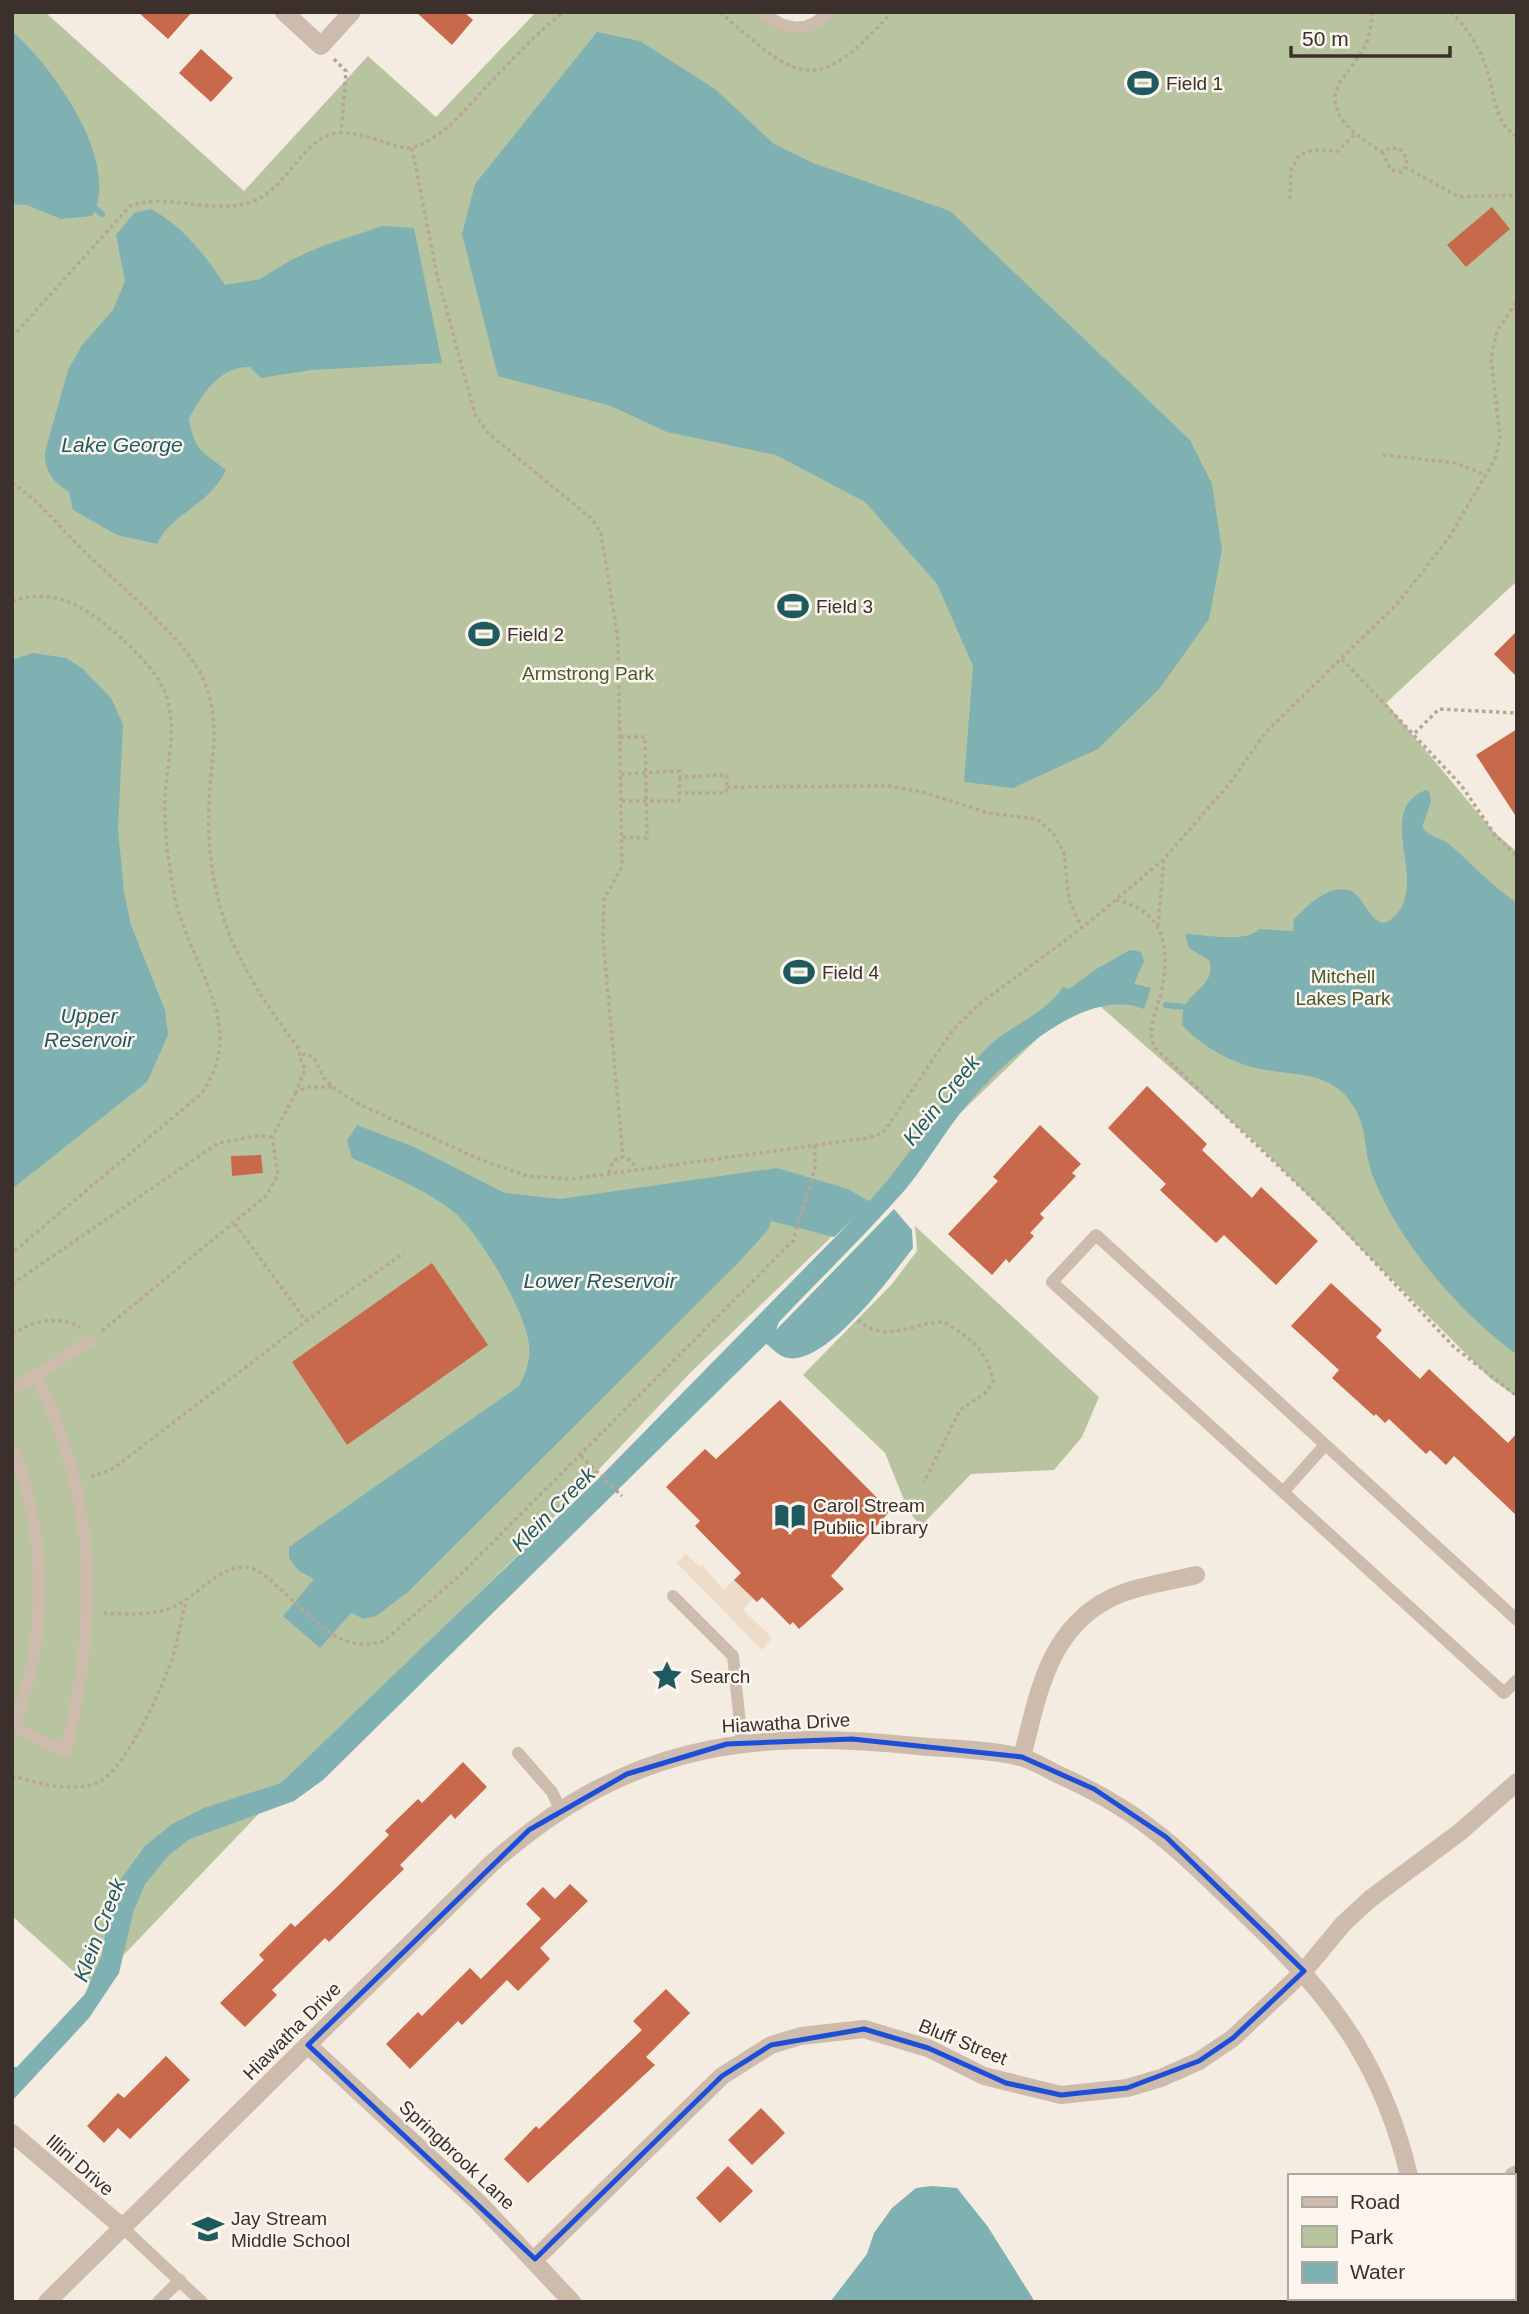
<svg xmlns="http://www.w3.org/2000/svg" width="1529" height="2314" font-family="Helvetica,sans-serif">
<rect width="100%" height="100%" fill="#f4ebe1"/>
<path fill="#b8c4a0" d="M12,12H45L244,191L368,56L436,117L536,12H763L791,29L828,12H1517V581L1386,703L1493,831L1517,852V1397L1491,1379L1256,1143L1085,993L691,1372L516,1557L337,1732L92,1988L12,1916Z
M915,1226L1099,1397L1082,1437L1054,1470L971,1474L921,1526L909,1512L885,1453L803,1375L892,1284L917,1251Z"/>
<path fill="#ecdcc8" d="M686,1554L700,1567L702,1565L724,1590L734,1580L753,1599L743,1610L772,1638L762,1650L677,1563Z"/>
<path fill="#7fb0b2" d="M12,31C52,66 122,162 92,216L61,219L27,205L12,204Z
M597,32L640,41L715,89L774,144L813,163L950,211L1190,440L1212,484L1222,550L1209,619L1160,688L1098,749L1013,788L964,782L973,666L937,584L865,502L776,455L667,432L611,406L498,376L462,234L475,184Z
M150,209C181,224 206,256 225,285L260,279L291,260L322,246L383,226L414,228L442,363L311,370L261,378L250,367C220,366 201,395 189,419C195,452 202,451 226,470C209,506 171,513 157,544L117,535L73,510L69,492C53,482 44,471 45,452L68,370L82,345L113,310L125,281L116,235L134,213Z
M33,653L66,658L82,668L111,698L123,724L118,829L124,892L131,925L165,1010L168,1035L147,1082L12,1189V660Z
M1426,790L1429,791L1431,802L1422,827C1429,837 1440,837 1449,844C1472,864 1492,886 1517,903V1355C1460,1313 1400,1244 1374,1179C1361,1148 1371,1124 1345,1095C1322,1071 1290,1075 1260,1069C1232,1063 1202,1047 1182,1025C1183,1021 1182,1012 1184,1008C1192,990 1217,983 1209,960L1189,948L1185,934C1204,934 1246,944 1259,929L1293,931L1294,919C1307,906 1328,885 1348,890C1368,894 1373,945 1399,911C1425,875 1375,810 1426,790Z
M1130,950L1141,952L1144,961L1134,984L1151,988L1144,1009C1086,984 1002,1063 967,1105C944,1132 927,1164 904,1191C864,1236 820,1279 779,1322L776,1330L894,1209L912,1230L913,1248C892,1275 823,1371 784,1357C778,1355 771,1347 766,1344L323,1780L294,1801L190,1839L169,1855L145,1884L133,1913L119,1973L89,2018L12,2101V2067H17L85,1994L102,1955L110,1902L121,1879L145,1846L172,1824L204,1808L281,1783L597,1480L852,1220L834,1237L771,1221L768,1230L740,1261L408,1592L376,1616L364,1619L351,1613L320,1648L283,1616L314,1579L299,1571L289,1558V1547L519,1386C526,1373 531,1359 529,1345C526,1312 481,1236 456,1214C430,1191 384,1173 352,1158L347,1141L357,1125L414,1147L505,1193L560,1199L777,1168L848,1189L869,1201C913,1156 941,1097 984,1051C1006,1026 1046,1015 1063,987L1069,989L1098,968Z
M931,2186L957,2188L988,2227L1035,2302H830L867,2254L874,2233L892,2208L916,2188Z"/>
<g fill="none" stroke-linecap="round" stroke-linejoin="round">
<path stroke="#7fb0b2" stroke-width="6" d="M96,209L102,214
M1166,1005L1184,1007"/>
</g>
<path fill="#c8694b" d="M138,12H192L168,39Z
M416,12H464L473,20L452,45Z
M201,49L233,78L211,102L179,73Z
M1492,207L1510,229L1466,267L1447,245Z
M1517,631V677L1494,654Z
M1517,729V818L1476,755Z
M1147,1086L1207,1144L1202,1150L1252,1198L1261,1187L1318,1241L1276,1285L1224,1235L1216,1243L1160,1190L1166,1184L1108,1128Z
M1040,1125L1081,1164L1072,1173L1076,1176L1040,1214L1044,1218L1030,1233L1034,1236L1009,1263L1006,1259L992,1275L948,1234L998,1181L993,1177Z
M261,1155L263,1173L232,1176L231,1156Z
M432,1263L488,1345L347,1445L292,1362Z
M1331,1283L1382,1330L1376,1337L1420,1379L1429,1369L1508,1443L1517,1433V1516L1454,1456L1446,1465L1430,1450L1426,1454L1389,1419L1385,1423L1376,1414L1374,1416L1332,1378L1339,1370L1291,1326Z
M780,1400L890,1511L831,1576L844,1589L799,1629L793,1622L790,1625L762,1597L757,1602L734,1580L741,1573L695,1526L700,1521L666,1487L705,1449L716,1459Z
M463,1762L487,1787L455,1819L451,1814L400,1865L404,1869L371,1901L329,1942L325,1938L272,1990L277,1995L245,2027L220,2003L264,1960L259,1955L291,1923L295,1927L338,1886L389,1835L385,1831L418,1799L422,1803Z
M570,1884L588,1901L540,1948L550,1959L518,1991L507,1980L462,2025L458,2021L410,2069L386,2044L418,2012L422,2016L470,1968L481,1979L541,1919L526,1904L543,1887L555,1899Z
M666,1989L690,2013L646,2057L655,2065L528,2183L504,2159L536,2126L539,2129L642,2030L633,2021Z
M166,2056L190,2080L130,2139L118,2128L104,2143L87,2126L118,2093L124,2098Z
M761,2108L785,2133L752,2165L728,2140Z
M728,2166L753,2191L720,2223L696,2198Z"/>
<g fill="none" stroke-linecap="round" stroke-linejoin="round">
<path stroke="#b9a596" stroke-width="3.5" stroke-dasharray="3.5 3.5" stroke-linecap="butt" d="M720,12C800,83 816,96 892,12
M1373,12C1371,22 1370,35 1366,44C1359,57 1349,69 1341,81C1321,114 1358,137 1382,152L1387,149L1399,148L1407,158L1405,167L1459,197L1517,195
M1451,12C1467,28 1482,51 1488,73C1495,96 1494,122 1517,137
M334,59L346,71L341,133
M412,148L437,275L475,415L489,434L592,519L601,533L618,639L622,867L604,899L603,939L623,1157
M1382,152L1391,170L1402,172L1405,167
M1290,199L1291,170L1299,155L1313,150L1338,151L1355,134
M12,337L130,206C164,192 212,215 251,202C282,192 295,155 322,138C352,120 394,153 414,147C445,137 466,108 487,86C512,60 535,34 564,12
M1383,455L1456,463L1486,475
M12,483C39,500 62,530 85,552C121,587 169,625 196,666C202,674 206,686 209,695C219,731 211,765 209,801C205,906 237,967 299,1049L300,1057
M12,601C46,590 73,600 101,621C121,637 155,667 165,692C178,725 167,763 165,797C164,829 168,862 174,893C187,964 250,1023 202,1093L12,1253
M1342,659L1461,785L1495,835L1517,856
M1415,733L1439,709L1517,713
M620,737H645L647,838L622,837
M621,774L680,771V777L727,775L726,793H680
M727,787L888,786L923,792L988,813L1037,819L1052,832L1064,853L1069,900L1082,928
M622,801H679L680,777
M1116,900C1162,910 1171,945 1162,988C1158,1008 1147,1026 1154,1047L1334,1219L1454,1347L1517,1396
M1158,926L1164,859
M332,1087H309L296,1092L305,1069L300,1058L305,1054L314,1057L323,1077L332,1087L359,1104L479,1159L527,1176L572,1179L867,1138L883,1133L953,1030L978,1005L1082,928L1164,859L1230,783L1265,733L1397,604L1424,570L1450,536L1495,459L1500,438L1491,358L1497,331L1517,301
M609,1173L613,1161L623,1157L632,1161L636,1169
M235,1224L306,1321
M12,1284L218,1143L256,1136L272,1137
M858,1320C885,1345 913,1322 944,1322C970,1338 988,1351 993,1382L985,1393L960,1410L924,1482
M102,1331L267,1195L278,1174L272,1137L296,1092
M12,1334C33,1321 57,1315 80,1327
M581,1456L622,1496
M91,1477L114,1468L306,1321L404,1253
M104,1613C125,1614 153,1616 173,1607C197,1597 224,1560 251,1568C262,1572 270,1580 278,1587C312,1616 336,1655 384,1641L458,1577L793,1241L815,1168V1145
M12,1776C38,1783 71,1793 97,1783C124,1772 160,1692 170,1665C177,1645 180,1622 186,1602"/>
<path stroke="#cdbbac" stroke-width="12" d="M763,12C784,31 808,34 828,12
M12,1390L90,1341
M12,1448C48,1533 48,1642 13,1727
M1284,1491L1325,1445
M673,1596L733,1656L742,1743
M1517,1620L1096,1235L1052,1282L1504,1693L1517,1680
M12,1726L66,1752C98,1614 99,1503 35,1374
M518,1753L552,1792L560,1809
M122,2227L202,2302
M158,2302L180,2280"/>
<path stroke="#cdbbac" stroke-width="18" d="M284,12L321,46L352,12
M1022,1757C1038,1696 1047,1631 1109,1599C1134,1586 1169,1582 1196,1575
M308,2045L480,2204L572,2302
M12,2133L122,2227
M1513,2176L1517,2174
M535,2259L722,2076L771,2045L801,2036L864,2029L928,2048L984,2076L1061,2095L1127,2088L1161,2078L1199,2061L1233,2038L1304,1971L1343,1924L1370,1899L1460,1832L1517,1782
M1421,2298V2302
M47,2302L491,1864C624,1746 745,1728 917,1746C950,1749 987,1749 1020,1757C1033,1760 1045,1768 1057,1774C1140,1810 1178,1849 1242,1911C1284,1951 1324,1992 1355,2042C1380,2083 1398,2129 1409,2176"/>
</g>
<path fill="none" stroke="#1d4ed8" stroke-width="5" stroke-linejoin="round" d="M852,1739L1022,1757L1094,1789L1166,1837L1304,1971L1233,2038L1199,2061L1127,2088L1061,2095L1006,2083L928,2048L864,2029L771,2045L722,2076L535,2259L308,2045L529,1830L627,1774L727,1744Z"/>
<defs>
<symbol id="stadium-bare" viewBox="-9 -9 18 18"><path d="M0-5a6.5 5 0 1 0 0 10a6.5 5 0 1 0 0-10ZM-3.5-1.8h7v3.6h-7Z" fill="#1f5a5e" stroke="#fbf5ee" stroke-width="2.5" paint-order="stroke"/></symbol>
<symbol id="library-bare" viewBox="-9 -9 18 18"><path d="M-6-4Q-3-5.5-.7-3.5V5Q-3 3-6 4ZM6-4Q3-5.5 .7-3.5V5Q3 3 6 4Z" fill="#1f5a5e" stroke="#fbf5ee" stroke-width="2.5" paint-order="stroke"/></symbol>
<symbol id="sight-bare" viewBox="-9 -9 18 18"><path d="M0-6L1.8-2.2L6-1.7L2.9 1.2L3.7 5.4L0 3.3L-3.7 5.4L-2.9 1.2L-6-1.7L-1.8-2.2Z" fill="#1f5a5e" stroke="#fbf5ee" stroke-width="2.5" paint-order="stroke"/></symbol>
<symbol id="school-bare" viewBox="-9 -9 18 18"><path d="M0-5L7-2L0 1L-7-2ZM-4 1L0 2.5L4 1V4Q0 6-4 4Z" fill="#1f5a5e" stroke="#fbf5ee" stroke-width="2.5" paint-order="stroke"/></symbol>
</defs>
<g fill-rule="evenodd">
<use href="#stadium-bare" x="1121" y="61" width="44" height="44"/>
<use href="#stadium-bare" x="771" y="584" width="44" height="44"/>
<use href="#stadium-bare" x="462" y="612" width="44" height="44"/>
<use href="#stadium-bare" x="777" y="950" width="44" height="44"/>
<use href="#library-bare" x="768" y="1494" width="44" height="44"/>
<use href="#sight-bare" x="645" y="1654" width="44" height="44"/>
<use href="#school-bare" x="186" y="2207" width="44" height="44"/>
</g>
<g text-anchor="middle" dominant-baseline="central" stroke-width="5" stroke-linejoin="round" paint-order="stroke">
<g font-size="19" fill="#3b302b" stroke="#fbf5ee" text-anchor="start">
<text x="1166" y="83">Field 1</text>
<text x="816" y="606">Field 3</text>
<text x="507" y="634">Field 2</text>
<text x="822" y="972">Field 4</text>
<text x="813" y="1505">Carol Stream<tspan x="813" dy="22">Public Library</tspan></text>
<text x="690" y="1676">Search</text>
<text x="231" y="2218">Jay Stream<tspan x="231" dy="22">Middle School</tspan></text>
</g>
<g font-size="19" fill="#4a5a2e" stroke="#fbf5ee">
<text x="588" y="673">Armstrong Park</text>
<text x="1343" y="976">Mitchell<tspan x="1343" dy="22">Lakes Park</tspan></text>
</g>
<g font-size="19" fill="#3b302b" stroke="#fbf5ee">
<text transform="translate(786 1723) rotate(-3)">Hiawatha Drive</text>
<text transform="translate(292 2031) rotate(-45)">Hiawatha Drive</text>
<text transform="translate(963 2042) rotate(22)">Bluff Street</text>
<text transform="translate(457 2155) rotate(43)">Springbrook Lane</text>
<text transform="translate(80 2165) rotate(41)">Illini Drive</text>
</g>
<g font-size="21" font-style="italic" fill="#1f5a5e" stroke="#fbf5ee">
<text x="122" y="444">Lake George</text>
<text x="89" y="1015">Upper<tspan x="89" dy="24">Reservoir</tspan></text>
<text transform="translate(941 1100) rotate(-51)">Klein Creek</text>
<text x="600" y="1280">Lower Reservoir</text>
<text transform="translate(553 1509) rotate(-45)">Klein Creek</text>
<text transform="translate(99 1930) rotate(-69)">Klein Creek</text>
</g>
</g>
<rect width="1529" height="2314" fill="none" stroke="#3b302b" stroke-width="28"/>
<rect x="1288" y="2174" width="228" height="126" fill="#fbf5ee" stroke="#aea6a0" stroke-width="2"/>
<rect x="1302" y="2197" width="35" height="10" fill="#cdbbac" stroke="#aea6a0" stroke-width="2"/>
<text x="1350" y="2209" font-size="21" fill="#3b302b">Road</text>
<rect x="1302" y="2226" width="35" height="21" fill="#b8c4a0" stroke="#aea6a0" stroke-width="2"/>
<text x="1350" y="2244" font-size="21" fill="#3b302b">Park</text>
<rect x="1302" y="2262" width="35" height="21" fill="#7fb0b2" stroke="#aea6a0" stroke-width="2"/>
<text x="1350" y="2279" font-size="21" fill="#3b302b">Water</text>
<path d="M1291 46v10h159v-10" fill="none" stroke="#3b302b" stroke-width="3.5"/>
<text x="1302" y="46" font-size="21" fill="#3b302b" stroke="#fbf5ee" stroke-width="5" paint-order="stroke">50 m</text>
</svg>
